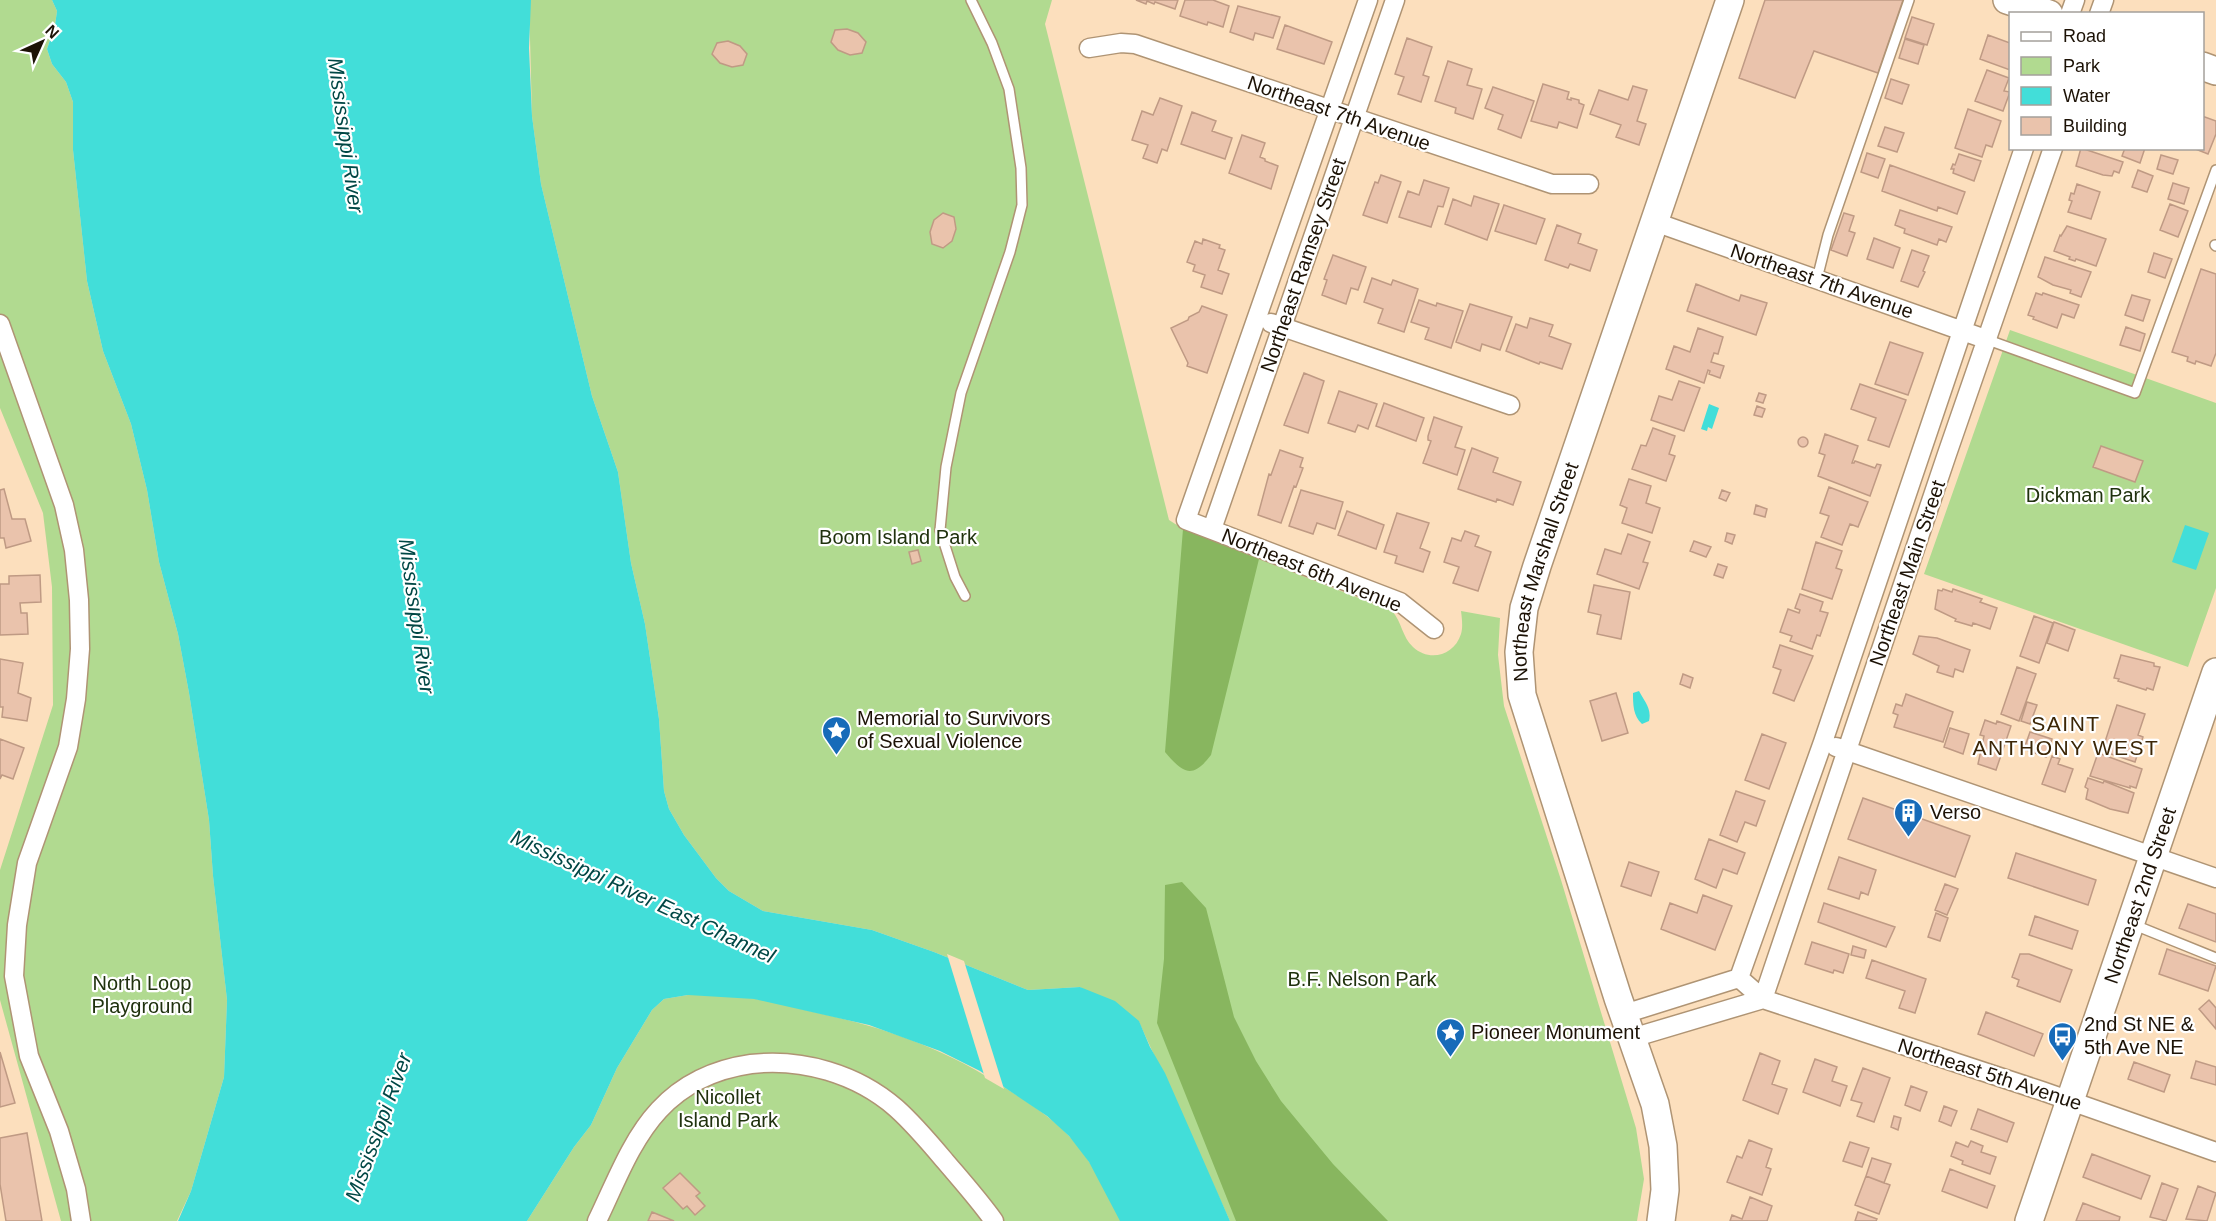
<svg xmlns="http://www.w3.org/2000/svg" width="2216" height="1221" font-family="Arial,sans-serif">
<rect width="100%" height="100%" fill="#fcdfbd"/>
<path fill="#b1da90" d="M0,0H52L57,11L55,25L47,49L52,64L66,82L73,102V150L87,281L103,351L131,424L147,490L159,562L178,634L189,693L209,820L213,876L227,1000L224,1077L191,1191L177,1221H61L0,1000V870L53,705L52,587L43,513L0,408Z
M529,0H1052L1045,24L1169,520L1183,529L1392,611C1402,622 1402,637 1413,647C1429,662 1454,656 1461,634C1463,627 1462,619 1461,611L1500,618L1498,655L1504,706L1561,880L1636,1128L1644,1179L1637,1221H1230L1139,1022L1080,987L1028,990L934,952L872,930L763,911L729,891L716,878L684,835L669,809L664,791L659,719L645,624L631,563L618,472L592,396L541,184L532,116Z
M2010,330L2216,403V588L2188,667L1924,574Z
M688,995C710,995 734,995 756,999C776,1002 795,1008 814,1012C887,1028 944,1048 1007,1089C1029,1103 1051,1117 1069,1136C1092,1160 1106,1191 1121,1221H527L574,1147L591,1125L617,1068L652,1010L664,999Z"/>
<path fill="#88b65f" d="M1183,529L1259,559L1211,755C1192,780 1183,773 1165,752Z
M1182,882L1206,908L1234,1017L1256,1061L1281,1101L1333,1164L1388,1221H1236L1157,1023L1164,959L1165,885Z"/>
<path fill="#42ded9" d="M52,0H531L529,48L532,116L541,184L592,396L618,472L631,563L645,624L659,719L664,791L669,809L684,835L716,878L729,891L763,911L872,930L934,952L1028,990L1080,987L1115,1001L1139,1021L1150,1047L1165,1073L1230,1221H1120L1089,1162L1069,1136L1047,1116L980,1071L940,1051L869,1025L754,999L688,995L664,999L652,1010L617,1068L591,1125L574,1147L527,1221H178L191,1191L224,1077L227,1000L213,876L209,820L189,693L178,634L159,562L147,490L131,424L103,351L87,281L73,150V102L66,82L52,64L47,49L55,25L57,11Z
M1709,404L1719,408L1712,429L1708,427L1707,431L1701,429Z
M2185,525L2209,533L2196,570L2172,562Z
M1639,691C1644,701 1652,708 1649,721L1642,724C1633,716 1633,704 1633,693Z"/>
<path fill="#fcdfbd" d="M947,954L964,961L1004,1089L985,1078Z"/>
<path fill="#eac3ac" stroke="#bf9a84" stroke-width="1.5" d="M1136,0H1178L1175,9L1155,2L1154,4L1147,1L1146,4Z
M1185,0H1213L1229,6L1223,27L1208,22L1207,25L1180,16Z
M1765,0H1903L1878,73L1814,51L1795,98L1739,78Z
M1238,6L1280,17L1273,38L1255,33L1253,40L1230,32Z
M1912,17L1934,24L1927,45L1905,38Z
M1285,25L1332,42L1324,64L1277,49Z
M847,29L858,33L866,42L862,53L850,55L838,50L831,42L835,30Z
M1988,35L2010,43V70L1980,59Z
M1407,38L1432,47L1423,75L1429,77L1421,102L1398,94L1404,77L1395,74Z
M1905,39L1924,45L1918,64L1899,58Z
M728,41L740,46L747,54L743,65L732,67L720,63L712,54L717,43Z
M1448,61L1472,69L1467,85L1482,89L1473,119L1455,113L1456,108L1435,101Z
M1987,70L2009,78L2004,91L2010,92L2003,111L1975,101Z
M1891,79L1909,85L1902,104L1885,98Z
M1543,84L1569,92L1567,99L1571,100V98L1579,100V103L1584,105L1577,128L1559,122L1557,128L1531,121Z
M1633,86L1647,90L1637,121L1646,124L1639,145L1616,137L1621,125L1590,114L1599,90L1628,100Z
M1493,87L1534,101L1521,138L1498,129L1503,115L1485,108Z
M1160,98L1182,106L1167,151L1162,149L1157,163L1143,158L1148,145L1132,140L1142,111L1153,115Z
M1968,109L2001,121L1992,147L1986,145L1982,157L1955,148Z
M1192,112L1216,121L1212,131L1232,138L1225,159L1181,144Z
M2202,116L2216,121V134L2208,154L2193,148H2202Z
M1885,127L1904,133L1897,152L1878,146Z
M1242,135L1265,143L1260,157L1265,159V161L1278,166L1271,189L1229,173Z
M2081,148L2123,162L2119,173L2114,171L2112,176L2103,175L2076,166Z
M2125,148H2145L2140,163L2122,156Z
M1867,153L1885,159L1878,178L1861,172Z
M1959,154L1981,161L1974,181L1953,173L1954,169H1951L1953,164L1955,165Z
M2161,155L2178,160L2173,174L2157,169Z
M1890,165L1965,192L1957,214L1938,207L1937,211L1882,191Z
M2138,170L2153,176L2147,192L2132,187Z
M1381,175L1401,182L1387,223L1363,215L1375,182L1378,183Z
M1424,180L1449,188L1443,207L1438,206L1431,227L1399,217L1408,191L1419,195Z
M2173,183L2189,188L2184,204L2168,199Z
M2077,184L2100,192L2091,219L2068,212L2072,201L2069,200L2071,193L2074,194Z
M1474,196L1499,204L1487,240L1445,224L1453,199L1471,206Z
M2170,204L2188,211L2178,237L2160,230Z
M1504,205L1545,219L1536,244L1495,231Z
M1900,210L1952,227L1946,242L1939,239L1937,245L1904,233L1905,229L1895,225Z
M943,213L954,217L956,229L952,241L943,248L932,244L930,232L934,220Z
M1844,213L1854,216L1849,231L1855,233L1847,256L1831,250Z
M1557,225L1581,234L1578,243L1597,250L1590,271L1570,264L1568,268L1545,260Z
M2067,226L2106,239L2096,266L2076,259L2075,261L2069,259L2070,257L2054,251L2060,235L2061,236Z
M1874,238L1900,248L1893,268L1867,259Z
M1203,239L1220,245L1219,248L1225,250L1218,270L1229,274L1222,294L1201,287L1205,275L1193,271L1195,265L1187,262L1195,241L1202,244Z
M1912,250L1929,256L1923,271L1925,272L1918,287L1901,281Z
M2154,253L2172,259L2165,278L2148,272Z
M1333,255L1366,267L1358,290L1351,288L1346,304L1322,295L1327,280L1324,279Z
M2045,257L2091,272L2081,297L2070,293L2071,290L2053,285L2038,277Z
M2201,269L2216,274V353L2211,366L2196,361L2195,364L2187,361L2188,357L2172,352Z
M1372,278L1391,285L1393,280L1418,289L1404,332L1378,323L1383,309L1364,302Z
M1696,284L1739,301L1741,295L1767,303L1756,335L1687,311Z
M2036,293L2042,295L2043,293L2079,305L2074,318L2062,314L2057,328L2033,319L2034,317L2028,315Z
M2132,295L2150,300L2143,321L2125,315Z
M1419,300L1436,306L1437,303L1463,311L1451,348L1425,339L1429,328L1411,322Z
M1470,304L1512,317L1500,350L1482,344L1480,351L1456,342Z
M1202,306L1227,315L1207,373L1187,366L1188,363L1171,328L1188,320L1189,317L1199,312Z
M1530,318L1553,325L1549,336L1571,344L1562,369L1540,362L1539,364L1506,351L1516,324L1527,328Z
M2126,327L2145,334L2140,351L2120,345Z
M1698,328L1723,337L1718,354L1714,353L1711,362L1724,366L1720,378L1709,374L1710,371L1708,370L1704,383L1666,369L1674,346L1690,352Z
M1890,342L1923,353L1908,395L1875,384Z
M1304,373L1324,381L1308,433L1284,425Z
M1679,381L1700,388L1684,431L1651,420L1659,396L1672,400Z
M1860,384L1906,400L1889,447L1868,440L1876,418L1851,409Z
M1339,391L1377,404L1368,429L1358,425L1355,432L1328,423Z
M1759,393L1766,395L1763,403L1756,401Z
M1384,403L1424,418L1416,441L1376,426Z
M1757,406L1765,409L1762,417L1754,415Z
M1434,417L1462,427L1455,447L1465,450L1457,475L1423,463L1431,441L1428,440V436Z
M1653,428L1675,436L1669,454L1675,456L1666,481L1632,469L1641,445L1646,446Z
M1825,434L1858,446L1852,463H1854L1855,461L1875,468L1877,464L1881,465L1870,496L1818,476L1825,455L1819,453Z
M1798 442a5 5 0 1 1 10 0a5 5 0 1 1-10 0Z
M2101,446L2143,461L2135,482L2093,467Z
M1472,448L1498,458L1493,472L1521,482L1513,505L1497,499L1496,502L1458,489Z
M1280,450L1303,458L1300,467L1303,468L1296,487L1294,486L1281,523L1258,515L1269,474L1271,475Z
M1629,479L1651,486L1646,503L1660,508L1652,533L1622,523L1627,508L1620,505Z
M1829,487L1868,502L1858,527L1850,524L1842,545L1821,537L1829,516L1820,513Z
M4,489L12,519H25L31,541L6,548L4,538H0V490Z
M1301,490L1343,502L1335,529L1317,523L1313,534L1289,526Z
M1722,490L1730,493L1726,501L1719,498Z
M1756,505L1767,509L1765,517L1754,514Z
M1347,511L1384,525L1376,549L1338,535Z
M1397,513L1429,523L1420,548L1430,552L1423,572L1395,563L1397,556L1384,552Z
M1465,531L1479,536L1475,546L1491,552L1478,591L1453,583L1459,567L1444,562L1452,538L1461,541Z
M1727,533L1735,535L1732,544L1725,541Z
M1628,534L1650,542L1643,562L1648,563L1639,589L1597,574L1605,549L1621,554Z
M1694,541L1711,547L1706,557L1690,551Z
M1816,542L1842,551L1836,568L1842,570L1832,599L1802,589Z
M918,550L921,561L912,564L909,552Z
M1718,564L1727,567L1723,578L1714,575Z
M40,575L41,602L20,603L21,613H27L28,634L0,635V584H9V576Z
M1594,585L1630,592L1621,639L1597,634L1601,615L1588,612Z
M1943,589L1952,592L1953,589L1982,599L1980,602L1997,608L1990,629L1973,623L1972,626L1955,621L1956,619L1935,609L1938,590L1942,591Z
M1800,594L1823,602L1820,611L1828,613L1820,636L1817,635L1812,649L1790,641L1792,636L1780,632L1788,609L1799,613L1800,610L1795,608Z
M2034,616L2053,623L2039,663L2020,656Z
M2054,622L2075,630L2068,651L2047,643Z
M1919,636L1937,638L1970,650L1963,672L1955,669L1953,677L1937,672L1939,666L1913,654Z
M1780,645L1813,656L1794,701L1773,693L1781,670L1773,667Z
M2121,655L2154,663V666L2160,667L2153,690L2147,688L2146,690L2118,681L2119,679L2114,678Z
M0,659L23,663L18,693L31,698L27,721L2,717L3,707H0Z
M2017,667L2036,674L2019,721L2001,714Z
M1683,674L1693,678L1690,688L1680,684Z
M1616,693L1628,733L1602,741L1590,701Z
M1906,694L1953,712L1943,742L1894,727L1898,715L1893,713L1896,704L1902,706Z
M2027,702L2037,705L2030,724L2021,721Z
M2117,705L2145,714L2138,735L2143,737L2135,762L2102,751Z
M1985,720L1996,724L1997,721L2011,726L1996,770L1978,764L1984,736L1980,735Z
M1950,728L1969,734L1963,754L1944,747Z
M2030,732L2052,739L2046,757L2024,749Z
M1762,734L1786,743L1769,789L1745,780Z
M0,739L24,748L13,779L2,775L0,779Z
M2098,753L2142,769L2136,788L2130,786V788L2090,776Z
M2052,756L2060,759L2058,764L2073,769L2065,792L2042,784Z
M2088,778L2103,783L2104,781L2134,793L2128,813L2110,809L2086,799L2088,789L2085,787Z
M1736,791L1765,801L1756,826L1745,822L1737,842L1720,835Z
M1863,798L1970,836L1955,877L1848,839Z
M1709,839L1745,853L1737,874L1723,869L1716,888L1695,879Z
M2016,853L2096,880L2088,905L2008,878Z
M1839,857L1876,870L1868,895L1861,892L1859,899L1828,889Z
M1629,862L1659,872L1651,896L1621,886Z
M1945,884L1958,889L1947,915L1935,910Z
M1703,895L1732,906L1715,950L1661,929L1670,903L1697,913Z
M1824,903L1895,927L1886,947L1818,922Z
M2188,904L2216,914V942L2179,928Z
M1936,913L1948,918L1940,941L1928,937Z
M2035,916L2078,931L2072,949L2029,935Z
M1812,942L1849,954L1843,973L1834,970L1833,973L1805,964Z
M1853,946L1866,950L1864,958L1851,955Z
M2167,949L2216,966L2208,991L2159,974Z
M2020,954H2029L2072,970L2060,1002L2017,986L2019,980L2012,977Z
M1872,960L1926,979L1915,1013L1899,1008L1905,991L1866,978Z
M2209,1000L2216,1008V1029L2199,1009Z
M1986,1012L2043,1034L2034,1056L1978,1034Z
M0,1052L15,1103L0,1107Z
M1760,1053L1780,1061L1772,1084L1787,1089L1778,1114L1743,1100Z
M1815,1059L1837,1067L1832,1081L1847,1086L1840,1106L1803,1092Z
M2196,1061L2216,1067V1085L2191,1078Z
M2134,1062L2170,1075L2164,1092L2128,1079Z
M1863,1068L1890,1078L1874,1122L1857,1116L1862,1103L1851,1100Z
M1911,1086L1927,1092L1920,1111L1905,1105Z
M1944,1106L1957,1111L1951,1126L1939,1121Z
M1978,1109L2014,1123L2007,1142L1971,1129Z
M1894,1116L1901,1118L1898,1130L1891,1127Z
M27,1133L42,1221H6L0,1184V1138Z
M1749,1140L1772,1149L1766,1167L1771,1169L1762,1195L1727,1182L1737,1156L1742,1158Z
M1971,1141L1983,1146L1981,1152L1996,1157L1990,1174L1962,1164L1963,1161L1951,1156L1956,1142L1968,1147Z
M1850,1142L1869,1148L1862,1167L1843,1161Z
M2092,1154L2150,1176L2141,1199L2083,1177Z
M1872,1158L1891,1164L1884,1183L1866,1176Z
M1950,1169L1995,1186L1987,1208L1942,1191Z
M680,1173L700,1193L696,1196L705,1206L695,1215L687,1206L683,1209L663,1188Z
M1866,1176L1890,1185L1879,1214L1855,1205Z
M2162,1183L2178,1189L2166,1221L2150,1217Z
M2198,1186L2216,1193L2207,1221L2186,1219Z
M1750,1197L1772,1206L1767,1221H1730L1732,1215L1742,1219Z
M2083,1203L2120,1217L2119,1221H2076Z
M652,1212L674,1221H648Z
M1858,1212L1877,1219L1876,1221H1855Z"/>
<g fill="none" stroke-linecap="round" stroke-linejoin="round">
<defs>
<path id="lane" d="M2215,245L2216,246
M1817,279L1828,235L1909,0
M1988,340L2135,393L2216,170
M965,596L955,577L940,530L946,467L961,393L1010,252L1022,205L1021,168L1009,89L992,43L971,0
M2132,924L2216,958"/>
<path id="street" d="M1368,0L1186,520L1400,602L1434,629
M2070,14L2075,0
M2099,14L2104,0
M1089,48L1121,43L1135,44L1552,184H1589
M1655,222L1988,340
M1271,323L1510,405
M0,324L64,505L74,550L79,600L80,649L76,699L68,747L27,863L17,925L14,976L29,1056L59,1131L76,1189L81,1221
M1212,529L1395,0
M1836,747L2216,878
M1739,978L1823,742L2024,148
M1739,978L1763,999L2042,1091L2216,1152
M1763,999L1947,454L2053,148
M1624,1014L1739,978
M1632,1038L1763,999
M597,1221C615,1184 631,1140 659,1110C683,1084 716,1069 751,1064C802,1058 857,1074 896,1108C914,1124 929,1142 945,1161C962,1181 979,1200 994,1221"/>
<g id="secondary">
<path d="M2007,0L2049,14"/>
<path d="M2202,66L2216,71"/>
<path id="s1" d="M1661,1221L1665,1190L1663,1146L1655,1104L1618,998L1522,695L1519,652L1524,608L1537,566L1730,0"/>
<path id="s2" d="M2029,1221L2216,672"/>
</g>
</defs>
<use href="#lane" stroke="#af9474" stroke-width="12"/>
<use href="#street" stroke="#af9474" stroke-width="21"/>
<use href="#secondary" stroke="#af9474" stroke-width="30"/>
<use href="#lane" stroke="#fff" stroke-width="9"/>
<use href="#street" stroke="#fff" stroke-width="18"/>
<use href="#secondary" stroke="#fff" stroke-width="27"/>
</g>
<defs>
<symbol id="sight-pin" viewBox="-11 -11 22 30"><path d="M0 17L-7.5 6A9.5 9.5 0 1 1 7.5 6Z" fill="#176bb9" stroke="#fff"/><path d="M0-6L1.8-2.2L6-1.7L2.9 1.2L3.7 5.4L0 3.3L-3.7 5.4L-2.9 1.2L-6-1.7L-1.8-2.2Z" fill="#fff"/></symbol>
<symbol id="building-pin" viewBox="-11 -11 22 30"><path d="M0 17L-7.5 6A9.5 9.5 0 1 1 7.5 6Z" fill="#176bb9" stroke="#fff"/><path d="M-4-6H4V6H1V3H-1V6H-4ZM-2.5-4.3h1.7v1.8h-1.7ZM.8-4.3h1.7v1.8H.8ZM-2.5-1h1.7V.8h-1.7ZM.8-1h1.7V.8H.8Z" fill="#fff"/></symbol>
<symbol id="bus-pin" viewBox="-11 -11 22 30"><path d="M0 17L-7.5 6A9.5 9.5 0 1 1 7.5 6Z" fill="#176bb9" stroke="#fff"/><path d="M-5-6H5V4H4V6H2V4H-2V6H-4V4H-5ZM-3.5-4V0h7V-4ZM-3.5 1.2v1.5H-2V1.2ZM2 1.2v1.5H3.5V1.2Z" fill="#fff"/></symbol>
</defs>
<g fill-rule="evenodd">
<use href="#sight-pin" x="820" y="714" width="33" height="45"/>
<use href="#building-pin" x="1892" y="796" width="33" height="45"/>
<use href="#sight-pin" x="1434" y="1016" width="33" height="45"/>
<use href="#bus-pin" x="2046" y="1020" width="33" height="45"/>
</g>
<g text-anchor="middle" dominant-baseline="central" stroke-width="4.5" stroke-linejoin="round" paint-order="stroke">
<g font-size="20" fill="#1c1206" stroke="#fff">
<text transform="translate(1339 113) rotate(19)">Northeast 7th Avenue</text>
<text transform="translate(1303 265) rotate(-71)">Northeast Ramsey Street</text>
<text transform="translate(1822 281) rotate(19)">Northeast 7th Avenue</text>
<text transform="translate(1312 570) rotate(22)">Northeast 6th Avenue</text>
<text stroke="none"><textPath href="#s1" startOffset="675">Northeast Marshall Street</textPath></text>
<text transform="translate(1907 573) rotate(-71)">Northeast Main Street</text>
<text stroke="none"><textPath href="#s2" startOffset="344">Northeast 2nd Street</textPath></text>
<text transform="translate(1990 1074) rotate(18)">Northeast 5th Avenue</text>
</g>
<g font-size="20" fill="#20320e" stroke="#fff">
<text x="2088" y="495">Dickman Park</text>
<text x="898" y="537">Boom Island Park</text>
<text x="1362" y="979">B.F. Nelson Park</text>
<text x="142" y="983">North Loop<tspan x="142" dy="23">Playground</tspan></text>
<text x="728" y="1097">Nicollet<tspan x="728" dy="23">Island Park</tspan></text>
</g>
<g font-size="20" fill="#1c1206" stroke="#fff" text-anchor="start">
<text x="857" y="718">Memorial to Survivors<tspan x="857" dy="23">of Sexual Violence</tspan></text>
<text x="1930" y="812">Verso</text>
<text x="2084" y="1024">2nd St NE &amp;<tspan x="2084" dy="23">5th Ave NE</tspan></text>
<text x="1471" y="1032">Pioneer Monument</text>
</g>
<g font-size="21" font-style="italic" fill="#004745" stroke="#fff">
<text transform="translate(346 135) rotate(82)">Mississippi River</text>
<text transform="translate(417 616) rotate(82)">Mississippi River</text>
<text transform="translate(643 896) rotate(25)">Mississippi River East Channel</text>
<text transform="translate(378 1127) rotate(-70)">Mississippi River</text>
</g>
<g font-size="21" letter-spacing="1.5" fill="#3c2606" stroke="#fff">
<text x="2066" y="723">SAINT<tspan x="2066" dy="24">ANTHONY WEST</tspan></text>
</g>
</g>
<rect x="2009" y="12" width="195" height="138" fill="#ffffff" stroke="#a4a09b" stroke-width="1.5"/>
<rect x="2021" y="32" width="30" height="9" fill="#ffffff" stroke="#a4a09b" stroke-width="1.5"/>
<text x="2063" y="42" font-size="18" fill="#1c1206">Road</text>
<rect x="2021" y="57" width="30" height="18" fill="#b1da90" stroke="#a4a09b" stroke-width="1.5"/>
<text x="2063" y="72" font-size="18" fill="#1c1206">Park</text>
<rect x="2021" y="87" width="30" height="18" fill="#42ded9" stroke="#a4a09b" stroke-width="1.5"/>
<text x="2063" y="102" font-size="18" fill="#1c1206">Water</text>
<rect x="2021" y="117" width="30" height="18" fill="#eac3ac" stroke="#a4a09b" stroke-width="1.5"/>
<text x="2063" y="132" font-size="18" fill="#1c1206">Building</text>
<g transform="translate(42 42) rotate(45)" stroke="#ffffff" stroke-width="4.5" paint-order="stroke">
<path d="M0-4.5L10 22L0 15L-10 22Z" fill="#1c1206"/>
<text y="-9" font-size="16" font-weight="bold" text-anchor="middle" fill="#1c1206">N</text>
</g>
</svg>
